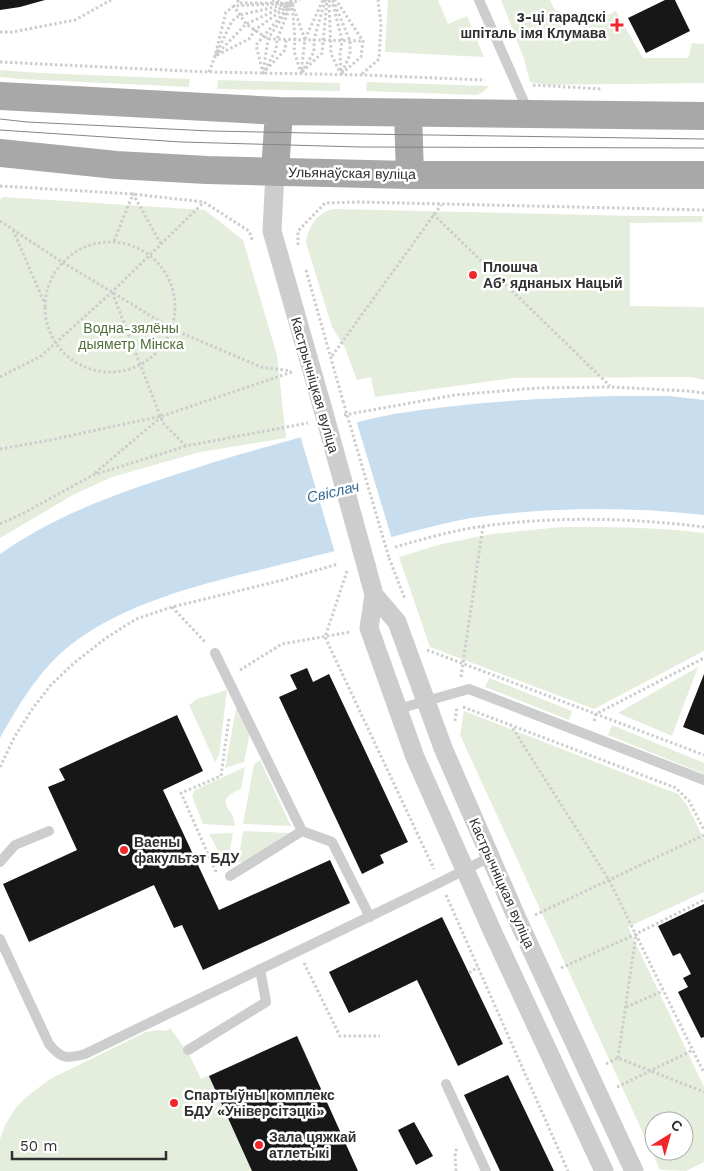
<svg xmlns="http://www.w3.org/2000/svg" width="704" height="1171" font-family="'Work Sans',sans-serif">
<rect width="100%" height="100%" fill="#fff"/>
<path fill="#e5eedd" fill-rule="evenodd" d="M388,0H438L448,24L467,16L484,57L385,52Z
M501,0H550L565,31L574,32L616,11L643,58H688L692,43L704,44V83L549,85L530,82L524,59Z
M0,70L40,73L190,79L189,87L20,79L0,77Z
M218,80L340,83V91L217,89Z
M367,82L489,86L483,92L477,95L366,91Z
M3,197L205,210L243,240L277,355L286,438L200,452L112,477L73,495L0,538V199Z
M333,209L637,216H703L702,222L630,223V306L704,307V380L691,377L513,378L375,397L371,377L357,380L345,348L332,327L306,243C309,225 316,214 333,209Z
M562,527C610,527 657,527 704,533V651L594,709L430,647L399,557L438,545L491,534Z
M698,667L672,736L618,713Z
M489,678L572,711L569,720L485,687Z
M227,690L219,756L215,762L189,705L197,699Z
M237,704L250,733L244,762L225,768Z
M464,711L678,794L687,805L704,839V892L628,927L704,1087V1162L686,1171L660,1170L460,735ZM654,1121H684V1151H654Z
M612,725L704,763V774L608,735Z
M260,760L291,826L243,824L254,764Z
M245,767L241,789C210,802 235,807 235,826L203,824L192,796L195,790Z
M243,831L289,833L244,862H238Z
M233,833L228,862L223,860L209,834Z
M170,1028L189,1054L201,1079L298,1036L358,1171H0V1139L5,1125L15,1109L25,1098L50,1079L146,1032L157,1030L166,1031Z"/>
<path fill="#c8deef" d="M616,396H669L704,400V515C627,506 548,507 471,518C449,522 426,528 403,534C362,544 320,555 279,565C208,583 132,599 73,643C41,667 19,704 0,738V554C58,513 126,490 193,469C228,457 263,448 298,438C330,429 362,420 394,414C468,402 542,398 616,396Z"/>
<path fill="#fff" d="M356,420L392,539L335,553L300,435Z"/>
<path fill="#171717" d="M0,0H45L20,7L0,10Z
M665,0H675L690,31L646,53L628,18Z
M307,668L313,682L329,674L408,842L380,855L384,863L362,874L279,697L297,689L290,675Z
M704,674V735L683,727Z
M177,715L203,771L163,790L219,910L330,860L350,903L203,970L182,925L174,928L154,885L29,942L3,884L77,850L48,787L65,780L59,769Z
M704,904V1037L701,1038L678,992L688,987L683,978L691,974L680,953L673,956L658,926Z
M442,917L503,1044L458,1066L417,980L349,1013L329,972Z
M297,1036L358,1171H252L209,1076Z
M508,1075L554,1171H500L476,1120L464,1095Z
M414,1122L433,1156L416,1165L398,1130Z"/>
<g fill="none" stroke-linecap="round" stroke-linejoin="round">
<path stroke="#cdcdcd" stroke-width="3" stroke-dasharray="2.5 2.5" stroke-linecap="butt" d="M238,0V3H292L234,6L226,12L215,56L232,21L240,15L292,3L246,24L215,56L249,39L255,30L292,3L256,45L263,73L268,39L292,3L277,39L276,50L263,73L285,50L286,40
M272,0L281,1
M290,0L292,3L305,40L301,73L294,51L295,40L292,3L300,0
M325,0L314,40V52L301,73L322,53L327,0
M329,0L331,54L341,74L340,55L342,40L332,1
M333,0L350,41V55L341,74L361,57L363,41L336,0
M235,5L234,6L246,24L268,39L362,41
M0,32H12L75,20L111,0
M305,39L323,0
M0,62L208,72L362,75L485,80
M209,72L215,56
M362,74L379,59L381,24L378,0
M533,85L602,89
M0,186L133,194L204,202L249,231L253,242
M433,214L610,386
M0,221L62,262L112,292
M13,230L44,302
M114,241L133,194L161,244
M45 307a65 65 0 1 1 130 0a65 65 0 1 1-130 0Z
M298,245V231L325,203L359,202L704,210
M306,270L343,401
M332,356L441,205
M0,377L41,356L112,292L204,202
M344,415L455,395L537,388L611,387L688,391L704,393
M186,446L163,423L112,292L172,329L261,367L291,371
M0,449L50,440L162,416L292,372L291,370
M95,473L161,417
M0,524L22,514L93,475L186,446L308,423
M395,547C424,539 454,530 484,526C557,516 631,518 704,527
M389,558L405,599
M347,571L325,637L434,869
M172,607L205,642
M427,650L704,755
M240,670L282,644L350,632
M461,677L483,526
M463,707L676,788L689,801L704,830
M455,721L457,707
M594,721L596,714L704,658
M510,724L609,880L704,1073
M0,767L15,736L33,708L50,686L74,663L106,638L136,619L172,607L283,580L338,564
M216,872L181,793L221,776L229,718
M446,895L568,1171
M535,915L704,835
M304,963L340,1036H380
M561,968L636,934L704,900
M469,973L478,967
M626,1007L663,991
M618,1058L636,935
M606,1064L618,1058L704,1092
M617,1087L693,1050
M456,1171L455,1156L457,1146"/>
<path stroke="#cdcdcd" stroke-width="10" d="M479,0L528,111
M215,653L302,831
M398,709L469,689L704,780
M0,862L15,845L49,831
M230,876L302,831L332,842L370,917
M0,939L49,1044C61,1059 67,1059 85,1054L441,882L490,857
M188,1050L266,1002L260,969
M446,1084L486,1171"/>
<path stroke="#cdcdcd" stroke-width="19" d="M275,172L272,231L322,406
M366,565L374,595L397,622L443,748L519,923L634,1171
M374,595L369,628L415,757L494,935L604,1171"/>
<path stroke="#a8a8a8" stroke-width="28" d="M0,96L279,111L704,116
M408,113L410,175
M0,153L116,165L207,170L410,175H704
M275,172L279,111"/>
<path stroke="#858585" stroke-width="1" d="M0,119L27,122L210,131L361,134L704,139
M0,130L181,142L360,147L704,148"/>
<path stroke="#cdcdcd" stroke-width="3" stroke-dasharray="2.5 2.5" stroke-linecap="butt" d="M343,401L389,558"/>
<path stroke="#cdcdcd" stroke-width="19" d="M322,406L366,565"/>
</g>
<g fill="#f2272b" stroke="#fff" stroke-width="2">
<path d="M614.5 17.5h5v5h5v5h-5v5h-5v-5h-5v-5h5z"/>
<circle cx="473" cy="275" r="5"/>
<circle cx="124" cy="850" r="5"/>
<circle cx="174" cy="1103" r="5"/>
<circle cx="259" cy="1145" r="5"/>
</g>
<g text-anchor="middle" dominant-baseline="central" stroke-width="5" stroke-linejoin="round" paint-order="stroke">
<g font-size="14" font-weight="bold" fill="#303030" stroke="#fff" text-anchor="start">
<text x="606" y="17" text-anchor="end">3-ці гарадскі<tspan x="606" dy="16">шпіталь імя Клумава</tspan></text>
<text x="483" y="267">Плошча<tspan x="483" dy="16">Абʼяднаных Нацый</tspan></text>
<text x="134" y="842">Ваены<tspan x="134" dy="16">факультэт БДУ</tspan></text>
<text x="184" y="1095">Спартыўны комплекс<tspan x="184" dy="16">БДУ «Універсітэцкі»</tspan></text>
<text x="269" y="1137">Зала цяжкай<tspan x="269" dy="16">атлетыкі</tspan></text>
</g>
<g font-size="14" fill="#303030" stroke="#fff">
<text transform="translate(352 173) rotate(1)">Ульянаўская вуліца</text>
<text transform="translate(315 385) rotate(74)">Кастрычніцкая вуліца</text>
<text transform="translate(502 883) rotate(66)">Кастрычніцкая вуліца</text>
</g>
<g font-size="14" fill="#506f39" stroke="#fff">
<text x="131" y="328">Водна-зялёны<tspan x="131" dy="16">дыяметр Мінска</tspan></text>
</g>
<g font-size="15" font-style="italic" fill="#376d99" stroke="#fff">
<text transform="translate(333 492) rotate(-13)">Свіслач</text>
</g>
</g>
<g transform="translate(669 1136) rotate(37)"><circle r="24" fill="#ffffff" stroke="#acacac"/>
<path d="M0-4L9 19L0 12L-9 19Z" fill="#f2272b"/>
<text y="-8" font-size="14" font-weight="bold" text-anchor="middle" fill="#303030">С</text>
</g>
<path d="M12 1151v8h154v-8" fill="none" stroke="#303030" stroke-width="2.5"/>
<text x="20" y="1151" font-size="15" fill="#303030" stroke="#ffffff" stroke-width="4" paint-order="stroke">50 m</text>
</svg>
